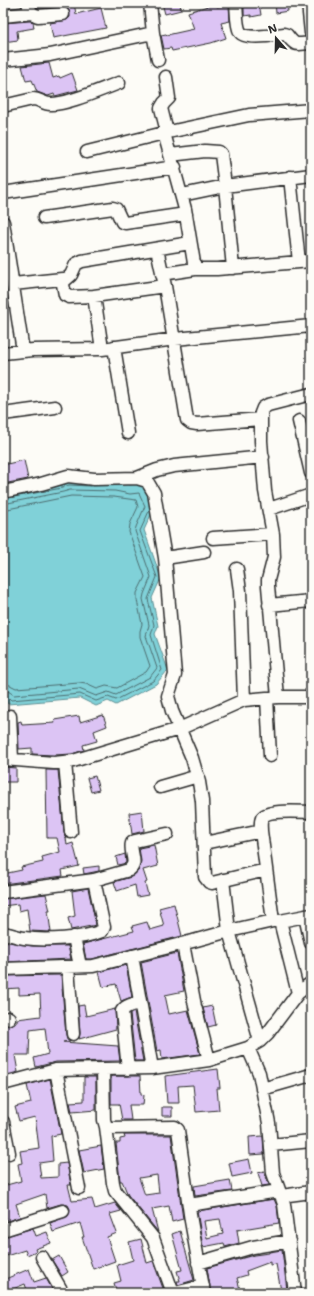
<svg xmlns="http://www.w3.org/2000/svg" width="314" height="1296" font-family="'Shantell Sans',sans-serif">
<rect width="100%" height="100%" fill="#fdfcf7"/>
<filter id="ink" filterUnits="userSpaceOnUse"><feTurbulence type="fractalNoise" baseFrequency=".025" numOctaves="2"/><feDisplacementMap in="SourceGraphic" scale="8" xChannelSelector="R" yChannelSelector="G"/><feConvolveMatrix kernelMatrix="1 2 1 2 8 2 1 2 1" color-interpolation-filters="sRGB"/></filter>
<g filter="url(#ink)">
<path fill="#80d1d8" stroke="#5e8f93" d="M68,480L116,482L131,485L143,480L155,506L144,530L161,578L152,598L158,626L155,634L168,670L156,684L116,705L108,701L96,706L80,698L8,704L3,696V495Z"/>
<g fill="none" stroke-linecap="round" stroke-linejoin="round">
<path stroke="#4d6d70" stroke-width="1" d="M3,499L62,488L69,485L90,486
M3,504L63,492L70,490L115,491L130,494L139,493L145,506L136,527L135,531L151,577L144,594L143,599L149,625L146,636L157,668L150,677L116,695L108,692L96,696L79,689L14,695L8,691L3,690
M3,510L71,496L114,497L136,500L138,507L130,524L129,532L145,577L137,593V600L142,624L140,631V637L150,666L146,672L117,688L106,686L97,689L86,684L79,683L16,688L10,685L3,684
M3,695L7,696L11,700L80,694L96,701L108,697L116,700L153,681L162,670L151,635L154,625L148,599L157,577L140,531L150,509"/>
</g>
<path fill="#dcc4f4" stroke="#2b2b2b" fill-rule="evenodd" d="M36,3H74L76,14L101,8L106,28L53,38L50,23L67,20L70,17L69,10L63,7L39,8L37,7Z
M162,3H180L181,10L165,14Z
M207,3H216L217,7L229,5L230,21L221,23L226,38L211,43L172,51L171,48L164,49L161,35L166,34L167,35L194,29L188,12L208,6Z
M244,3H259L261,15L251,17V15L244,16Z
M275,3H287L288,11L276,13Z
M30,21L33,22L34,28L17,31L18,40L3,42V23Z
M49,63L53,78L59,76L60,78L72,73L78,90L55,96L54,94L48,96L37,92L32,80L26,81L22,66Z
M24,460L28,479L3,484V465Z
M103,715L107,726L94,731L97,741L83,745L84,750L72,754L54,755L32,754V748L19,749L18,722L21,721L22,725L55,723L54,720L79,716L80,722Z
M3,767L16,768V782H3Z
M46,770H58L64,833L66,838L67,845L73,843L79,866L62,870L63,876L3,884V874L22,870L21,867L43,862L42,857L60,852L57,838H47Z
M95,776L99,790L91,792L87,778Z
M142,811L144,831L132,834L129,813Z
M154,845L158,866L143,870L147,882L145,883L148,895L137,897L135,885L117,891L114,882L131,877L139,870L141,861L139,848Z
M125,854L126,863L118,865L116,857Z
M99,866V871L84,874L83,868Z
M88,888L96,925L71,930L68,918L75,916L72,891Z
M46,894L50,911H48L51,932L30,931L27,909L19,911L18,904L3,906V899Z
M174,904L182,936L92,959H86L83,944L134,931L132,926L147,922L150,930L164,926L159,908Z
M3,941L32,946H68L71,959L3,962Z
M177,953L184,991L165,995L169,1014L188,1010L200,1054L162,1059L161,1050L157,1051L141,962Z
M126,965L132,997L121,1001L116,984L103,987L99,972Z
M61,975L66,1035L67,1039L70,1041L63,1042L118,1046L120,1061L56,1062L36,1067L34,1058L48,1054L45,1028L30,1030L29,1055H15L18,1072L3,1076V1065H5L3,1054V1026L13,1024L17,1022V1019L41,1016L40,994L19,995V988L3,989V976Z
M84,1005L86,1016L115,1009L116,1029L79,1039L80,1033L78,1006Z
M212,1006L216,1025L208,1027L203,1008Z
M134,1012L143,1061H135L130,1014Z
M218,1069L220,1088H217L219,1110L196,1112L193,1085L178,1086L179,1103H167L165,1076Z
M111,1076H140L141,1094L144,1095L143,1105H129L131,1120H122L119,1104H111Z
M84,1077H96V1110L72,1112L70,1102L84,1101Z
M50,1079L61,1134L51,1136L53,1161L39,1163L41,1178L58,1177V1164L67,1163L71,1185H68L72,1201L92,1199L95,1209L115,1203L121,1211L110,1214L117,1233L107,1237L115,1261L93,1269L82,1237H84L80,1223L53,1232L50,1223L68,1216L70,1209L68,1205L61,1204L47,1208L45,1194L16,1204L20,1217L7,1221L3,1208V1186L21,1181L18,1164L22,1163L20,1151L39,1148L35,1117L19,1121L15,1107L31,1103L27,1085Z
M162,1107H172V1116H162Z
M124,1135H171L183,1219L172,1222L169,1206L152,1209L158,1232L128,1195L122,1181H120L116,1143H120V1139L125,1138ZM157,1175L159,1193L145,1195L139,1178Z
M263,1136L264,1154L250,1155L249,1137Z
M101,1146L104,1169L84,1173L79,1150Z
M249,1159L252,1173L232,1177L229,1163Z
M264,1171L269,1185L262,1186L258,1173Z
M230,1180L232,1191L195,1196L194,1186Z
M274,1199L277,1206L279,1223L237,1230L239,1243L225,1247L224,1243L203,1247L197,1211ZM220,1219L223,1234L207,1238L204,1221Z
M33,1228L36,1236L47,1232L51,1243L35,1249L36,1251L27,1255L25,1250L3,1257V1237Z
M180,1231L194,1280L178,1285L177,1281H180L177,1271L182,1270L172,1234Z
M141,1239L147,1263L153,1261L164,1291L158,1293H117L114,1283L121,1281L117,1265L133,1260L129,1242Z
M282,1250L287,1290L281,1291L276,1264L270,1265V1262L246,1271L247,1275L237,1278L241,1293H211L207,1268L254,1255L269,1253V1252Z
M59,1256L68,1272L62,1276L52,1260Z
M29,1269L34,1282L46,1278L53,1291L49,1293H28L25,1284L8,1291L3,1280Z"/>
<g fill="none" stroke-linecap="round" stroke-linejoin="round">
<defs>
<path id="minor" d="M150,3L153,33L158,60
M236,3C237,12 236,24 240,32C245,40 275,35 284,34L287,35C296,47 296,44 311,43
M308,3L311,33
M31,13L38,16L63,14
M3,16L31,13L28,3
M3,60L50,55L153,33
M166,77L169,98L164,103L161,108L167,132
M3,106L33,99C39,99 44,104 50,104C67,105 102,89 119,83
M311,110L249,115L164,133L185,209L195,269H217L311,261
M87,152L164,133
M170,155L205,151L219,152L221,154L225,186L182,195
M290,177L299,262
M3,193L175,167
M44,218L113,208L116,209L122,222L125,223L186,214
M3,222L23,351
M157,249L165,286
M233,268L225,186L311,175
M162,274L195,269
M63,282L71,275L76,264L82,261L190,243
M13,284L62,279L65,295L69,297L94,296L165,286L187,420L191,423L197,424L261,419
M94,296L102,349
M114,347L128,433
M3,353L33,350L102,349L175,339L311,326
M3,414L55,407
M299,421L311,473
M137,478L157,470L174,466L263,457
M3,492L41,484L68,476L94,479L137,478L147,481L154,493L165,558L175,675L168,696L172,711L192,758L199,782L202,801L205,877L209,882L212,883L266,870
M269,509L311,495
M213,538L273,534
M165,558L204,552
M237,569L240,591L244,700
M269,605L311,601
M278,697L268,586V580L274,557L273,534L265,491L261,441V413L263,408L268,405L311,394
M267,698L270,756
M10,716L12,759
M3,759L54,763L73,761L179,729L244,700L278,697H311
M65,762L71,832
M160,787L198,776
M204,843L261,831
M223,880L229,931L260,1041
M3,892L94,880L129,870C139,863 129,852 132,843L135,841L167,834
M305,916L311,943
M273,921L261,831C261,827 260,822 262,818C267,809 301,812 311,812
M280,921L298,993
M3,933C10,934 17,937 24,938C45,941 83,939 102,931L104,927L103,923L94,880
M74,937L80,966
M183,944L195,1006L209,1060
M132,956L152,1068
M68,967L73,1034
M3,969L93,966L193,941L229,931L273,921H280L311,915
M3,1019L9,1018
M248,1048L259,1073L269,1123L273,1173L284,1204L295,1293
M103,1069L104,1120L106,1127L108,1128L175,1127L178,1130L191,1221L204,1293
M128,1069L122,1011C126,1005 133,1004 140,1003
M56,1070L79,1188
M3,1084L56,1070L152,1068L209,1060L248,1048L260,1041L268,1033L298,993L311,983
M262,1089L311,1075
M3,1122L9,1153
M106,1127L113,1183L115,1191L153,1238L173,1293
M271,1145L311,1141
M281,1196L311,1192
M189,1205L279,1191
M3,1230L63,1211
M42,1257L63,1293
M198,1263L253,1247L289,1241
M175,1293L203,1286"/>
</defs>
<use href="#minor" stroke="#2b2b2b" stroke-width="15"/>
<use href="#minor" stroke="#fdfcf7" stroke-width="12"/>
</g>
</g>
<rect width="314" height="1296" fill="none" stroke="#fdfcf7" stroke-width="16"/>
<rect x="8" y="8" width="298" height="1280" fill="none" stroke="#2b2b2b" stroke-width="1.5" filter="url(#ink)"/>
<g transform="translate(276 38) rotate(340)" stroke="#fdfcf7" stroke-width="3" paint-order="stroke">
<path d="M0-3L7 15L0 10L-7 15Z" fill="#2b2b2b"/>
<text y="-6" font-size="11" font-weight="bold" text-anchor="middle" fill="#2b2b2b">N</text>
</g>
</svg>
